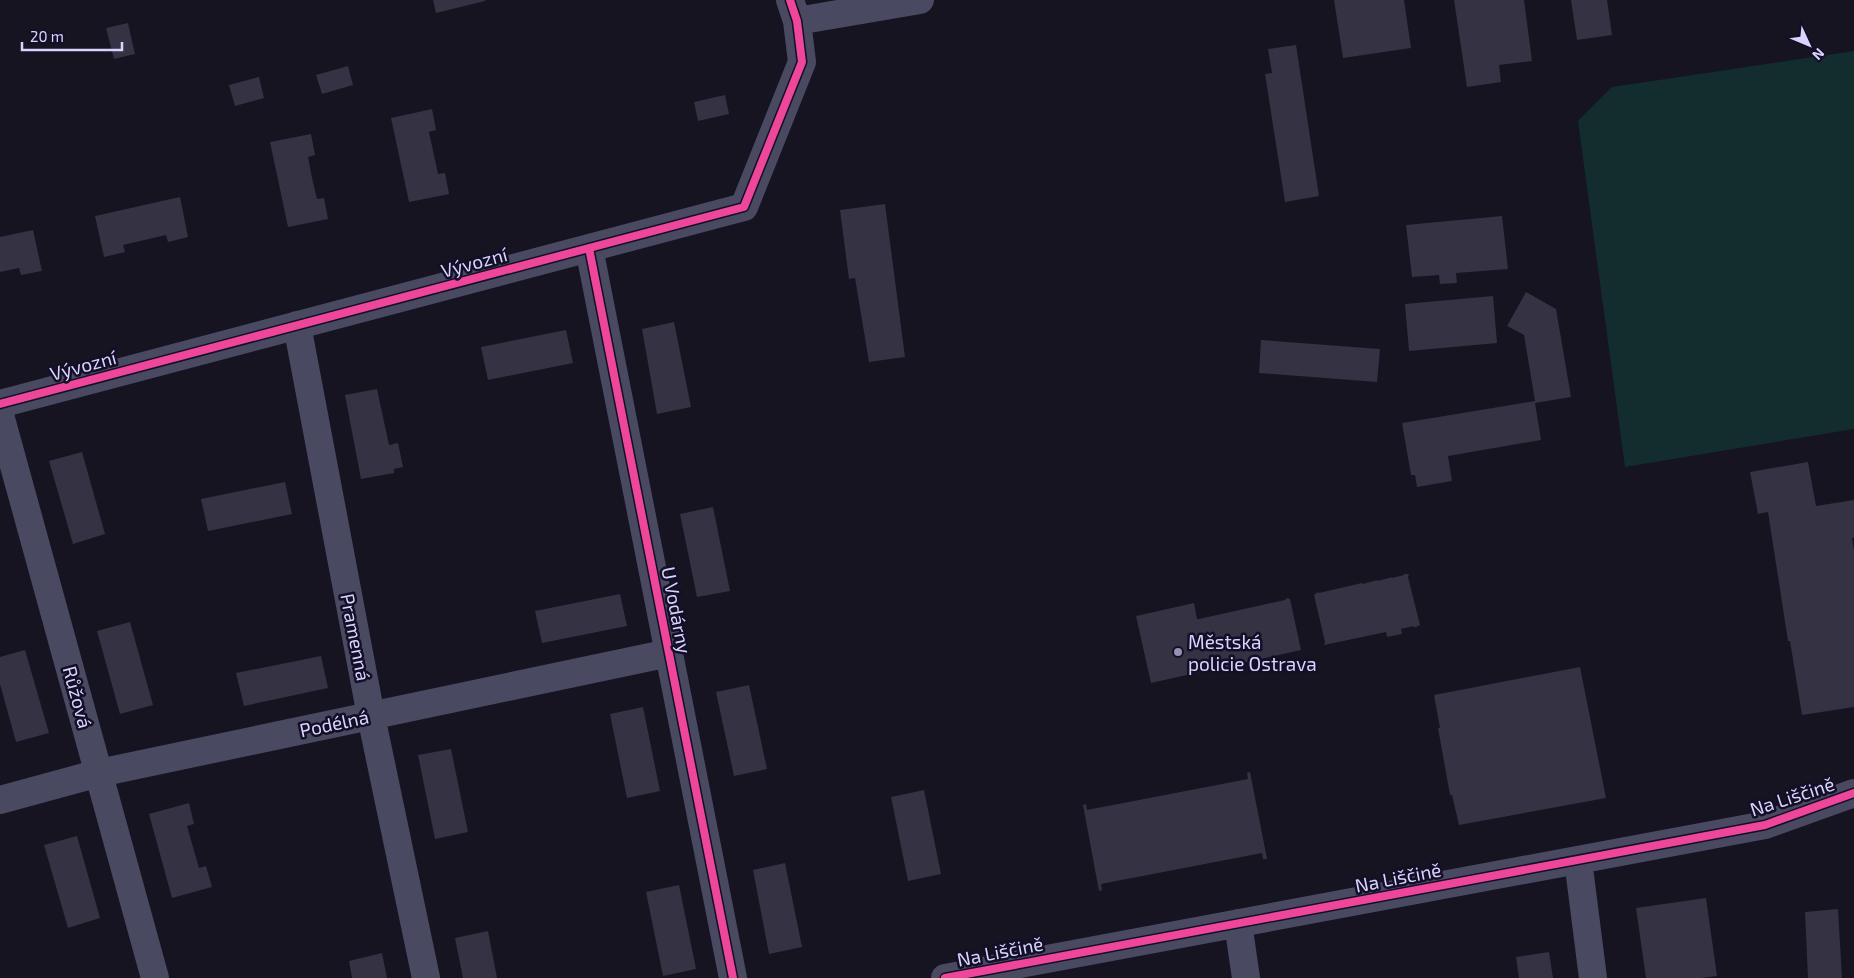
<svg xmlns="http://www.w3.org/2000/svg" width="1854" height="978" font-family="'Exo 2',sans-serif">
<rect width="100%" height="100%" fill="#161421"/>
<path fill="#132c2d" d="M1854,51V429L1625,467L1578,121L1612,87Z"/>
<path fill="#343243" d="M433,0H485V1L436,13Z
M1334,0H1404L1411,48L1343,58Z
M1454,0H1524L1532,61L1499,65L1501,82L1467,87Z
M1571,0H1607L1612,35L1577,40Z
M128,23L135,54L114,59L106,28Z
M1296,45L1319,196L1285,202L1265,74L1272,73L1268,49Z
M348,66L353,85L322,94L316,75Z
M259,77L264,98L235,106L229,85Z
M725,95L729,114L698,121L694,102Z
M432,109L436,130L429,132L438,174L445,173L449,194L409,202L391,118Z
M311,134L315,155L308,157L312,178L317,199L324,198L328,219L288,227L270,142Z
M180,197L188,237L168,242L166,235L123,245L125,252L104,257L95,216Z
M885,204L905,357L869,362L855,278L849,279L840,210Z
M1502,216L1508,269L1456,273L1457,283L1440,284L1439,275L1412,277L1406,225Z
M33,230L42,271L21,275L19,268L0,272V237Z
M1526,292L1556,309L1571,397L1535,403L1541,440L1448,456L1452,481L1417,487L1415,475H1411L1402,423L1535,401L1524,335L1507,326Z
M1493,296L1497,343L1409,351L1405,304Z
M674,322L691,407L657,414L642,329Z
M566,330L573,363L488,380L481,347Z
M1261,340L1380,349L1377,382L1259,373Z
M377,389L389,445L398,443L403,467L394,469V473L361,479L345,395Z
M82,452L105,534L73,544L49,461Z
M1808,462L1816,506L1854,500V538H1852L1854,551V707L1802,715L1790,641H1788L1768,512L1758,514L1750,472Z
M285,482L292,514L208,531L201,499Z
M713,507L730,591L697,597L680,514Z
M1404,574H1409L1408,577L1420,625L1414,628V626L1401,629L1402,634L1387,637L1386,632L1324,645L1325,642L1314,595L1318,592L1319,593L1362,583L1363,584L1377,580V581L1389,578L1391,577L1392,578L1404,575Z
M620,594L627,626L542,643L535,611Z
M1287,598L1290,599L1301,650L1238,664L1240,669L1225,672L1224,667L1211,670V671L1209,670L1151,683L1136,616L1194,603L1197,619H1199L1285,600Z
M130,622L153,705L120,714L97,631Z
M25,650L49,733L16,742L0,684V657Z
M321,656L328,688L244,706L236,673Z
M1580,667L1606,798L1459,825L1452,795H1450L1438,728H1440L1434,695Z
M749,685L767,769L734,776L716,692Z
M643,707L660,791L627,798L610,714Z
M451,749L468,832L435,839L418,755Z
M1250,772L1267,859H1263L1262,853L1101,884L1102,890L1099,891L1083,805L1086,804L1087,810L1248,779L1247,773Z
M924,790L941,874L908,881L891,797Z
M189,803L194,824L187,826L199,868L206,866L212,887L172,898L149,814Z
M77,836L100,918L68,928L44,845Z
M785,863L802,947L769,954L753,870Z
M679,885L696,969L663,976L646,892Z
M1706,898L1717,976L1701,978H1646L1636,908Z
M1838,909L1842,978H1808L1805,912Z
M488,931L497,978H463L455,938Z
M1549,952L1553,978H1519L1516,957Z
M382,953L387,978H352L349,961Z"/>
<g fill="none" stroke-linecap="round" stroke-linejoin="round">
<path stroke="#4a4962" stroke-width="28" d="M797,21L920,0
M589,248L733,978
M297,325L371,716L426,978
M0,404L744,207L802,62L797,21L790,0
M0,415L155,978
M0,800L99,773L669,653
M1578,860L1593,978
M1238,923L1246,978
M945,978L1765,825L1854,793"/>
<defs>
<path id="cycleway" d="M589,248L733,978
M0,404L744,207L802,62L797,21L790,0
M945,978L1765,825L1854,793"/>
</defs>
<use href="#cycleway" stroke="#130f26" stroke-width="11"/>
<use href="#cycleway" stroke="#ed469a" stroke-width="8"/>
</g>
<circle fill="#9591b1" stroke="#130f26" stroke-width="2" cx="1178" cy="652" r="5"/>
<g text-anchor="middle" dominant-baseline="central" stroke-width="5" stroke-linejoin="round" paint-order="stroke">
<g font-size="19" fill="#d9d4ff" stroke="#130f26">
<text transform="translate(474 262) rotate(-15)">Vývozní</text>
<text transform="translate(83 365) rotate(-15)">Vývozní</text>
<text transform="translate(677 610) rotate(79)">U Vodárny</text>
<text transform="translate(356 637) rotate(79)">Pramenná</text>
<text transform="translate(78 697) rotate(75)">Růžová</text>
<text transform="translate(334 723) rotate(-12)">Podélná</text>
<text transform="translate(1792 796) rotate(-18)">Na Liščině</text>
<text transform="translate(1398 877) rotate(-11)">Na Liščině</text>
<text transform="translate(1000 951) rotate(-11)">Na Liščině</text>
</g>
<g font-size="19" fill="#d9d4ff" stroke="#130f26" text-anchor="start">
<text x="1188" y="641">Městská<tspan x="1188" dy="22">policie Ostrava</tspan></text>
</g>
</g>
<g transform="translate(1809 45) rotate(134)" stroke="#130f26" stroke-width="4" paint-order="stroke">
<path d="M0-4L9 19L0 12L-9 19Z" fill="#d9d4ff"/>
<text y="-8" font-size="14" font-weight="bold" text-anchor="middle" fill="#d9d4ff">N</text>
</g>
<path d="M22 42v8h100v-8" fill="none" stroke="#d9d4ff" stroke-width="2.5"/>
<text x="30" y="42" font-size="15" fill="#d9d4ff" stroke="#130f26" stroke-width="4" paint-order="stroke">20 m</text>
</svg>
